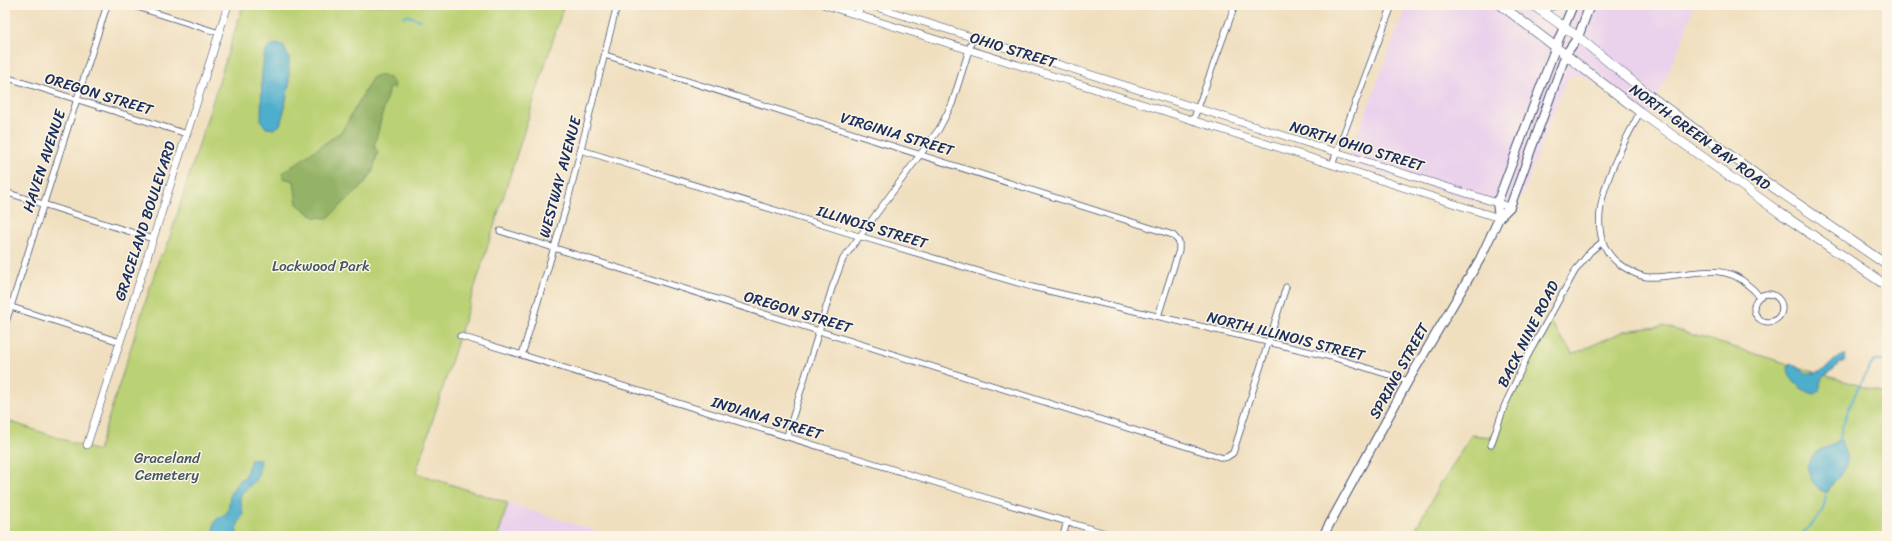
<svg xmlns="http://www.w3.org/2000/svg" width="1892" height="541" font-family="Sriracha,sans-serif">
<rect width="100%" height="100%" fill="#fcf5e5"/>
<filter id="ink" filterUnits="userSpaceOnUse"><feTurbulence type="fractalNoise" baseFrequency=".025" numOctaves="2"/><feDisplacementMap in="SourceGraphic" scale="8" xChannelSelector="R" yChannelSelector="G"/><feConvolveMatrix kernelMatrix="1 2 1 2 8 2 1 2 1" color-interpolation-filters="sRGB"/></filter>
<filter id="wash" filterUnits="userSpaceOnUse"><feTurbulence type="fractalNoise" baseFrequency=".012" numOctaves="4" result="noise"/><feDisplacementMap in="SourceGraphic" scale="16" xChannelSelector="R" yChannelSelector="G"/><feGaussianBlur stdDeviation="0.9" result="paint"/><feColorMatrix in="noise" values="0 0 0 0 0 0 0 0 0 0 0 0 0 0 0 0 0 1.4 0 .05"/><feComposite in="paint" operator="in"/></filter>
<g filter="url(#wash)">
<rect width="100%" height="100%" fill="#f0dfbf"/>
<path fill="#ead1ec" d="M1407,5H1694L1684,36L1647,122L1590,79L1578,75L1570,76L1562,90L1524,192L1513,213L1346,163Z
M508,503L611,536H498Z"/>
<path fill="#bbd175" stroke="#6b806a" d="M243,5H564L416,473L508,503L498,536H5V420L98,451L160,256L165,251L168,243Z
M1548,319L1573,354L1624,331L1664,326L1887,394V536H1412L1429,504L1430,505L1440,482L1444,480L1471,435L1493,437L1504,407Z"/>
<path fill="#94b366" stroke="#587162" d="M378,75C387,76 395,79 394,89L391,86L389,88L374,147L378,151L372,173L364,184L328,218L314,217L297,204L294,181L283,178V173L342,131L370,82L373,77Z"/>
<path fill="#4eaecd" stroke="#346e96" d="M277,44L284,47L289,58V85L284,111L280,125L274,129L266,128L261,121L262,71L264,56L269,46Z
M1844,355H1846L1845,360L1822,378L1819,391L1814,394C1801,390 1788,381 1788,366L1792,364L1799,367L1806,373C1831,375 1827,360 1844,355Z
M1838,440L1842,441C1842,449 1848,455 1847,463C1845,474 1831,481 1828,492H1825C1813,488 1809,476 1807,465C1817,444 1826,452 1838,440Z
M251,459L260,460L258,478L242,493L240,498L243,513L236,529L238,536H215C211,520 215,520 228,512L230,494L239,480L245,477Z"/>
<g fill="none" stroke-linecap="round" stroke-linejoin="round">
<path stroke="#4eaecd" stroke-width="2" d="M403,17L406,15L420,20
M1840,439C1840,425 1864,370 1875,361H1887
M1799,536C1812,525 1828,512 1825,492"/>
</g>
</g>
<g filter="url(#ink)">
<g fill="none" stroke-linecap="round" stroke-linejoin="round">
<defs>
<path id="minor" d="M131,5L219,33
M605,55L1173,235L1179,242V250L1158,316
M5,77L187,134
M1640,112C1620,151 1571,232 1622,266C1630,271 1638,276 1647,277C1681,279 1721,258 1749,286C1753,289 1757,293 1759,297
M1193,121L1235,5
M581,150L852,234L1032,287L1332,357L1408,381
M1332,165L1392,5
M5,192L153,239
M500,231L1223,458L1227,457L1233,453L1286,287
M1754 308a14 14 0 1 1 28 0a14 14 0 1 1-28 0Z
M5,305L120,342
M5,325L107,5
M460,336L973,494L1115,536
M522,355L567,204L617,5
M787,436L832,288L843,259L939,129L952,104L973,37
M1491,445L1504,407L1527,357L1575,271L1590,252L1602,242
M1063,536L1067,521"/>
<path id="tertiary" d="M825,5L1092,88L1499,218
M870,5L1510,207
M857,15L861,5
M87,445L228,5"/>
<path id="secondary" d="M1499,218L1497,203L1556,46L1573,5
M1323,536L1408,381L1480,259L1499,218L1510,207L1566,54L1578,37L1590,5"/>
<path id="primary" d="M1501,5L1640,112L1780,213L1887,286
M1533,5L1578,37L1649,95L1773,187L1887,265
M1539,5L1544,7L1554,5"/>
</defs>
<use href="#minor" stroke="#3b496d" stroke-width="7"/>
<use href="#tertiary" stroke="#3b496d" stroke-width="8"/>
<use href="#secondary" stroke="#3b496d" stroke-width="10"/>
<use href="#primary" stroke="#3b496d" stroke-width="10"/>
<use href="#minor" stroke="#fff" stroke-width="5.5"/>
<use href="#tertiary" stroke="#fff" stroke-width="7"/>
<use href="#secondary" stroke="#fff" stroke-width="8"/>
<use href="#primary" stroke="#fff" stroke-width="9"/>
</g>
</g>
<g text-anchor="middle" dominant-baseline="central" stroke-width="3" stroke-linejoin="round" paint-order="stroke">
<g font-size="15" fill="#1b2f5e" stroke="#fcf5e5">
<text transform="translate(1013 50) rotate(17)">OHIO STREET</text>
<text transform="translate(99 94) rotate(17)">OREGON STREET</text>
<text transform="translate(897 134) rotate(17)">VIRGINIA STREET</text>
<text transform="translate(1700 137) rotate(36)">NORTH GREEN BAY ROAD</text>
<text transform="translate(1357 146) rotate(17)">NORTH OHIO STREET</text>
<text transform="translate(44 161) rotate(-72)">HAVEN AVENUE</text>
<text transform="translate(560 177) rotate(-75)">WESTWAY AVENUE</text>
<text transform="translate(145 221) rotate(-72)">GRACELAND BOULEVARD</text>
<text transform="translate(872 227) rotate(17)">ILLINOIS STREET</text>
<text transform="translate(798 312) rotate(17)">OREGON STREET</text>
<text transform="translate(1528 334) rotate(-63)">BACK NINE ROAD</text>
<text transform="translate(1286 336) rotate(14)">NORTH ILLINOIS STREET</text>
<text transform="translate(1399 371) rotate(-61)">SPRING STREET</text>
<text transform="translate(767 418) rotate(17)">INDIANA STREET</text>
</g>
<g font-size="15" fill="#435864" stroke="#fcf5e5">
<text x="321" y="266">Lockwood Park</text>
<text x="167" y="458">Graceland<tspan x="167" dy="17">Cemetery</tspan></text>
</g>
</g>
<rect width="1892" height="541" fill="none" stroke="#fcf5e5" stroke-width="20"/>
</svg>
